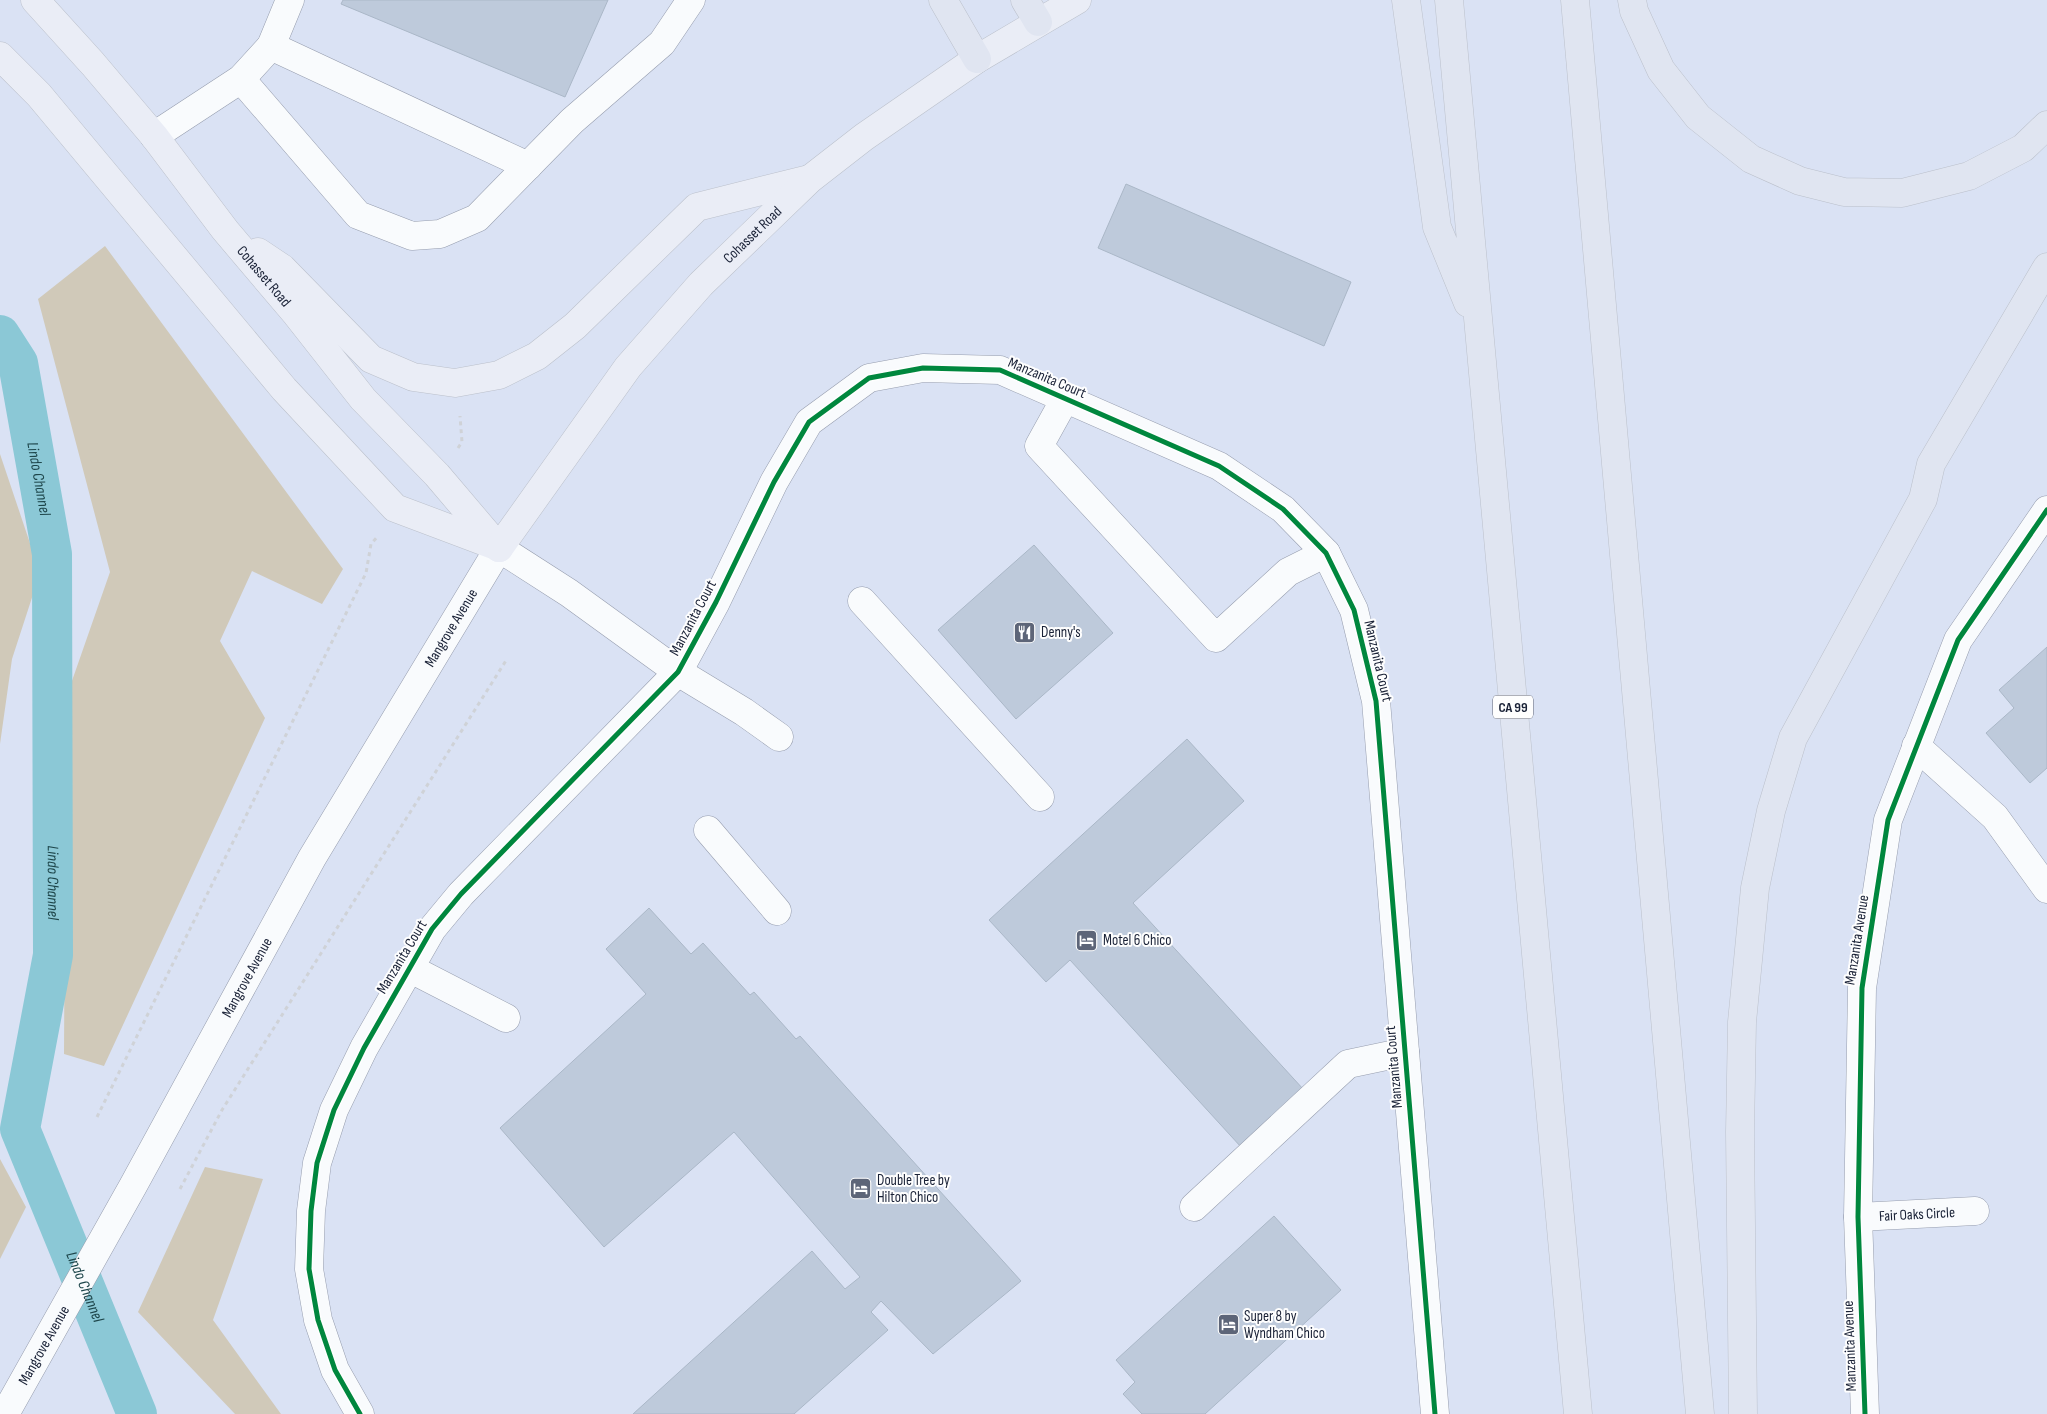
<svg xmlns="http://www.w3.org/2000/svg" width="2047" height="1414" font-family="'Sofia Sans Condensed',sans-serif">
<rect width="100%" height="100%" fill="#dae2f4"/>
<path fill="#d0c9b9" d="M105,246L343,569L322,604L252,571L220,641L265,718L104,1066L64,1054L66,698L110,572L38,299Z
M0,454L40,573L12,659L0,744Z
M0,1159L26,1207L0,1259Z
M205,1167L263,1179L213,1320L281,1414H235L138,1312Z"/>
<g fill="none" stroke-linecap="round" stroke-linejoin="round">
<path stroke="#8bc8d6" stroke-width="40" id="s1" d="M0,335L18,363L52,554L53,955L20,1129L137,1414"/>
</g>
<path fill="#becadb" stroke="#aab7c7" d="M343,0H608L565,97L341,4Z
M1126,184L1351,282L1324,346L1098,248Z
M1034,545L1113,633L1016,719L938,630Z
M2047,647V768L2030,783L1986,733L2014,708L1999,690Z
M1187,739L1244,801L1133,903L1304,1090L1241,1147L1070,960L1046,982L989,920Z
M649,908L691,954L703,943L750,995L754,992L796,1039L800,1036L1021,1281L933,1354L881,1301L871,1312L888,1330L794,1414H633L812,1251L845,1289L860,1277L734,1132L604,1247L500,1128L646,994L606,949Z
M1274,1216L1341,1290L1205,1414H1142L1123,1394L1135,1382L1116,1360Z"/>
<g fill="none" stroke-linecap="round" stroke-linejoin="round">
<defs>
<g id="minor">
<path d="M271,46L528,166"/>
<path d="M241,79L358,215L412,236L440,234L477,218L572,121L662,43L691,0"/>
<path d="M154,136L241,79L271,46L290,0"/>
<path d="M1065,399L1039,446L1216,638L1288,572L1326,553"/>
<path d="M862,601L1040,797"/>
<path d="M1916,746L1995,817L2047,889"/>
<path d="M708,830L777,911"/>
<path d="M409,968L506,1018"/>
<path d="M1194,1207L1348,1064L1405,1052"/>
<path id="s2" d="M1858,1217L1975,1211"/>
<path id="s3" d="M5,1414L133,1186L312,858L499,548L569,593L678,672L744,712L779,737"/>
<path d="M360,1414L335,1370L318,1320L309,1269L311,1211L317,1163L334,1110L364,1048L432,929L461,894L678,672L716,602L774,482L809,422L869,378L923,368L1000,370L1219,466L1283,509L1326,553L1354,610L1376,701L1435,1414"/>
<path d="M1865,1414L1858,1217L1862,988L1888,820L1958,640L2047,510"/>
</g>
<g id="major">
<path id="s4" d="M35,0L93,64L154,136L225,230L297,315L363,399L437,475L499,548"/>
<path d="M0,56L39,95L284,389L395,508L496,546"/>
<path d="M258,252L282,268L371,359L413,377L455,383L499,375L537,356L575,326L697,207L809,179"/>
<path id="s5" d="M499,548L628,367L701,284L810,179L864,137L977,59L1077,0"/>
</g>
<path id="highway" d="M943,0L977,59
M1025,0L1038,22
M1406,0L1437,227L1468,303
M1449,0L1578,1414
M1575,0L1700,1414
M1632,0L1634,11L1661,70L1698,117L1751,159L1800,181L1844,192L1902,193L1969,176L2023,148L2047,125
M1743,1414L1740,1132L1742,1022L1755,888L1771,811L1793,738L1923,499L1931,464L2047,267"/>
</defs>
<use href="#minor" stroke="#969dae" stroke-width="29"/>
<use href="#major" stroke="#bbc0cb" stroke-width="29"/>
<use href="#highway" stroke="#bbc0cb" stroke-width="29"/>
<path stroke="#cfd2d7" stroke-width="3" stroke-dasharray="4 4" stroke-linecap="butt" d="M458,448L462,442L460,416
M97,1117L366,573L371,544L378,536
M180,1189L222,1110L507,659"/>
<use href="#minor" stroke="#f9fbfd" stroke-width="28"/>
<use href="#major" stroke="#eaedf6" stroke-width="28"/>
<use href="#highway" stroke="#e0e5f1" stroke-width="28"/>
<defs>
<path id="cycleway" d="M360,1414L335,1370L318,1320L309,1269L311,1211L317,1163L334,1110L364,1048L432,929L461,894L678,672L716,602L774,482L809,422L869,378L923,368L1000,370L1219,466L1283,509L1326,553L1354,610L1376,701L1435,1414
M1865,1414L1858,1217L1862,988L1888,820L1958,640L2047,510"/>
</defs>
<use href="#cycleway" stroke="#fefefe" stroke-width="8"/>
<use href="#cycleway" stroke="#00873e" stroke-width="5"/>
</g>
<defs>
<symbol id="restaurant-square" viewBox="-11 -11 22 22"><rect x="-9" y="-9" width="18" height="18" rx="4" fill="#5d6578" stroke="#fefefe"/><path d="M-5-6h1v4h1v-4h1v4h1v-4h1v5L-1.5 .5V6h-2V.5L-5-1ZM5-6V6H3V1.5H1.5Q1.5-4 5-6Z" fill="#fff"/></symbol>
<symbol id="hotel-square" viewBox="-11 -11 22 22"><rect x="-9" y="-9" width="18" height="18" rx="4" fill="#5d6578" stroke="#fefefe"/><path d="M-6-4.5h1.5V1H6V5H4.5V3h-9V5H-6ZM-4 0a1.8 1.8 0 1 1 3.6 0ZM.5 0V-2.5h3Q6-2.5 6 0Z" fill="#fff"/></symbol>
</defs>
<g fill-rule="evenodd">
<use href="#restaurant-square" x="1012" y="620" width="25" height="25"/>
<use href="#hotel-square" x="1074" y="928" width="25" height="25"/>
<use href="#hotel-square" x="848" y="1176" width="25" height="25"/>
<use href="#hotel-square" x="1216" y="1312" width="25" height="25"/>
</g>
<g text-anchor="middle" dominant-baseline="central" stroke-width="4" stroke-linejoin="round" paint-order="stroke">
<rect fill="#fefefe" stroke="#5e6372" stroke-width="1" x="1493" y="695.5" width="40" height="23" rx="4"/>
<g font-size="14" font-weight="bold" fill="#192136">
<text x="1513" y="707">CA 99</text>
</g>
<g font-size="15" fill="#192136" stroke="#fefefe">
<text stroke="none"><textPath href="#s5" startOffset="404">Cohasset Road</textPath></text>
<text stroke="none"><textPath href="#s4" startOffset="359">Cohasset Road</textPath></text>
<text transform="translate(1047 378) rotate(23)">Manzanita Court</text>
<text transform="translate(693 618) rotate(-62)">Manzanita Court</text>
<text stroke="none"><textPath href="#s3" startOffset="904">Mangrove Avenue</textPath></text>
<text transform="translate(1378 661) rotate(77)">Manzanita Court</text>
<text transform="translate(1857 940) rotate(-81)">Manzanita Avenue</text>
<text transform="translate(402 957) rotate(-59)">Manzanita Court</text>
<text stroke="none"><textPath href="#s3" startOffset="499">Mangrove Avenue</textPath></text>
<text transform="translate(1394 1067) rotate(-95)">Manzanita Court</text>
<text stroke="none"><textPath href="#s2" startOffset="59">Fair Oaks Circle</textPath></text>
<text stroke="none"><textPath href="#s3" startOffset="79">Mangrove Avenue</textPath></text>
<text transform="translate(1850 1346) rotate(-92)">Manzanita Avenue</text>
</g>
<g font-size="15" fill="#192136" stroke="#fefefe" text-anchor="start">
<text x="1041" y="632">Denny's</text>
<text x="1103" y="940">Motel 6 Chico</text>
<text x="877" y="1180">Double Tree by<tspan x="877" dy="17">Hilton Chico</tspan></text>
<text x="1244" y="1316">Super 8 by<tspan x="1244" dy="17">Wyndham Chico</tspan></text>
</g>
<g font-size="16" font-style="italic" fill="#1e464b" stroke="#fefefe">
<text stroke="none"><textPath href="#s1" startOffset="151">Lindo Channel</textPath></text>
<text stroke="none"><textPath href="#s1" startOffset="556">Lindo Channel</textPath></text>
<text stroke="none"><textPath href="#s1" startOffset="976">Lindo Channel</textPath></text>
</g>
</g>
</svg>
